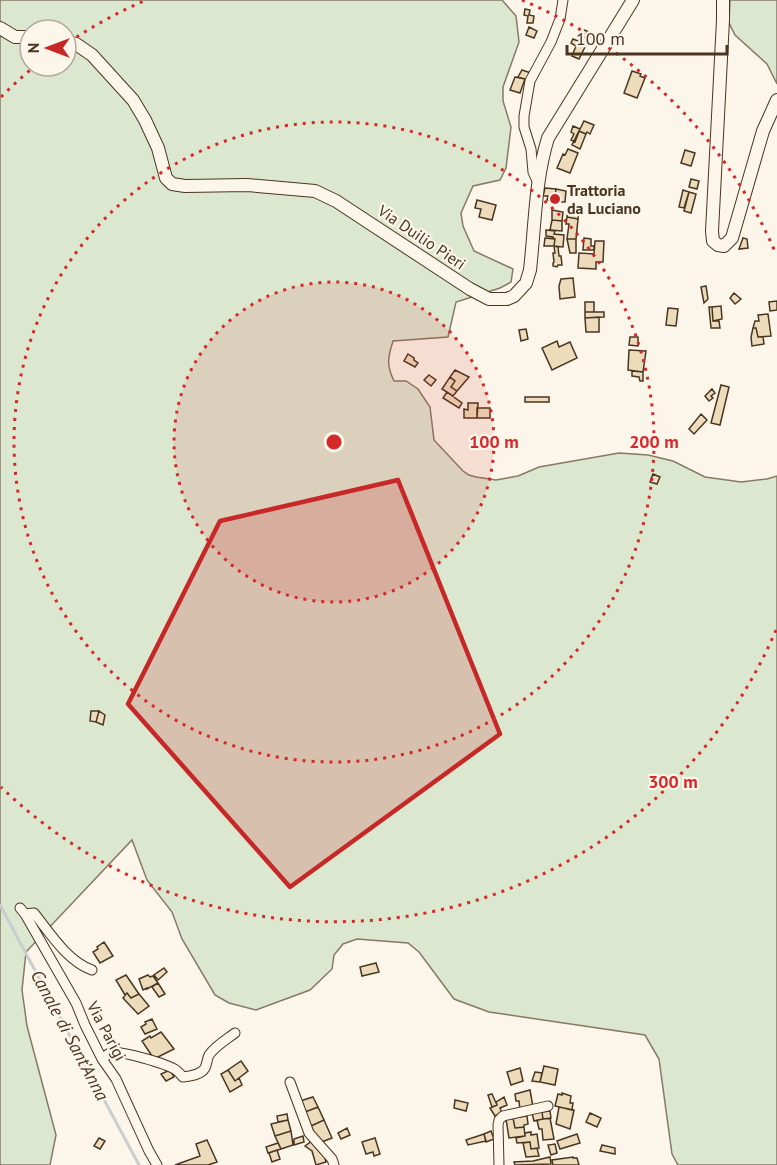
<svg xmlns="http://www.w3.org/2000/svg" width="777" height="1165" font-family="'PT Sans',sans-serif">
<rect width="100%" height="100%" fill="#fbf6e9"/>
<path fill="#dce7d0" stroke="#887966" stroke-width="1.5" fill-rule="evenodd" d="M0,0H502L516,16L519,42L503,87V101L511,127L506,168L500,180L473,186L461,213L463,226L474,251L513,269L511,282L500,288L456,302L448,337L393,341C388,357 386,365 394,381H406L418,389L430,407L434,440L463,471L469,475L476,477L496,480L518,476L539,467L619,453L648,455L673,461L705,477L741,482L767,479L777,476V1165H678L672,1154L659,1059L645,1035L489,1012L454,999L419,952L408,943L357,939L343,944L334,955L332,969L310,990L256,1010L229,1003L215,995L182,939L172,912L147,880L132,840L26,952L22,990L27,1026L56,1135L50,1165H0ZM30,30H66V66H30Z
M730,0H777V84L767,64L735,35L729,23Z"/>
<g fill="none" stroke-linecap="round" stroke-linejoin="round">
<path stroke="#c9cecd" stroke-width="3" d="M0,905L139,1165"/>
</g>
<path fill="#ecdcbc" stroke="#4a3520" stroke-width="1.5" d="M525,9L530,10L529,15L534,16L533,23H527L528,16L524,15Z
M529,27L537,31L534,38L526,35Z
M584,30L592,33L589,39L581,36Z
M581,36L589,39L579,59L572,56L576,46L571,43L573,39L578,41Z
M522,70L531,73L528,80L518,77Z
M632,71L641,74L640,76L645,78L637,98L624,93Z
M515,77L525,79L520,93L510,90Z
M584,121L594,125L590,134L587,132L586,134L579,131Z
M573,126L580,129L575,142L571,140L574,134L571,132Z
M579,131L586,134L580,149L572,145Z
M568,149L578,153L570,173L557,168L563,154L565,155Z
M685,150L695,153L691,166L681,163Z
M691,179L699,181L697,189L689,187Z
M545,188L556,189L555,197H559L558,202L547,200L548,196H543Z
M556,189L566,191L565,202H558L559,197H555Z
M683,190L689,192L684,208L679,207Z
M689,192L696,194L691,213L684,211Z
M477,200L496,205L492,220L479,217L481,209L475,208Z
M552,210L563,212L562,221L552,220Z
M568,210L579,211L578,219L567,217Z
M567,217L578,219L576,239H567L569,224H566Z
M552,220L562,221V231L550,230Z
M546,230L555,231L554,234L564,235L563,247L554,246L555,239L553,238V237L546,236Z
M545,238L555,239L554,246H544Z
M584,238L591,239V246H594V250H583Z
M743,238L747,239L748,248L739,249Z
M567,239H576V253H570Z
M595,241H604L603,262H596V269L578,268L579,253L594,254Z
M554,246L558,247L559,256H561L562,265H558L557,267L553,266V263L554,262L553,253H555Z
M573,278L575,297L560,299L559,286L561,279Z
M706,286L708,299L704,303L701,287Z
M734,293L741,299L735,304L730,298Z
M777,301V310L770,311L769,302Z
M585,302H594V312H585Z
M721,306L722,319L713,321L712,307Z
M709,307H712L713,321H719L720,328H711Z
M668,308L678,309L676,326L666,325Z
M585,312H604V317L585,318Z
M768,314L771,336L758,337L756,328H753L755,321H759L758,315Z
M599,317V332H586L585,318Z
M753,328H756L758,337H763L764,344L752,346L751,337Z
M526,329L528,339L521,341L519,330Z
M630,337H638V346L629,345Z
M557,341L559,347L570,342L577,358L552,370L542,348Z
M629,350L646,351L643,372L628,370Z
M408,354L414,358V360L418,363L415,367L404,361Z
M455,370L469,377L457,391L451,387L455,381L450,377Z
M632,371L643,372V381H640L639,377L632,376Z
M429,375L436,380L431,386L424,380Z
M450,377L455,381L451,387L457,391L453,396L442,389Z
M721,385L729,387L720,425L711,423Z
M712,389L715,393L711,396L713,398L709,401L705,396Z
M447,392L462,403L459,408L443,398Z
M525,397H549V402H525Z
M468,403H478L477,418H464V409L468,410Z
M477,408H490V418H477Z
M701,414L707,420L694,434L689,429Z
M653,474L660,477L657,484L650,482Z
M91,711H99L96,722L90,721Z
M99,711L105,715L103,725L96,722Z
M104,942L113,956L100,963L93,952L98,949L97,947Z
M376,963L379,972L362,976L360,967Z
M164,968L167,972L158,980L154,975Z
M126,975L139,994L131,998L127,993L125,995L116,980Z
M148,975L150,977L153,976L158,983L147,989V988L143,990L139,979Z
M158,983L165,994L159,997L152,987Z
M127,993L131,998L139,994L149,1006L138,1014L123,998Z
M152,1019L157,1029L145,1034L141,1027L146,1024L145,1022Z
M161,1032L174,1049L154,1059L142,1041L150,1036L151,1038Z
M241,1061L248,1071L235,1081L228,1070Z
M544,1066L558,1069L555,1085L540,1082Z
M520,1068L523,1081L511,1085L507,1072Z
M170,1070L174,1077L166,1081L161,1074Z
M228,1070L235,1081L239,1078L242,1085L230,1092L221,1074Z
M535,1072L542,1073L540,1082L532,1081Z
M530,1090L533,1107L520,1110L519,1101H516L515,1094Z
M562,1093L571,1096L570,1103H573L572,1110L555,1106L558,1094L562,1095Z
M492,1094L497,1105L492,1107L488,1095Z
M313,1097L318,1107L305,1112L300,1101Z
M504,1097L507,1105L500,1108L502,1113L495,1116L490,1108L497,1105L496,1102Z
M455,1100L468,1103L466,1111L454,1108Z
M318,1107L324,1120L311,1126L305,1112Z
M559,1107L574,1110L570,1129L556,1124Z
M550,1111L551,1118L543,1119L542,1112Z
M542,1112L543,1119L534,1121L532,1113Z
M590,1113L601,1118L597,1127L586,1122Z
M287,1114L288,1120L278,1122L277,1116Z
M527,1116L528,1124L524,1125V1127L515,1128L513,1118Z
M513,1118L515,1128L524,1127L525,1136L509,1138L506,1119Z
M550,1118L554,1139L543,1140L542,1129H539L537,1120Z
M288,1120L291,1131L275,1136L271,1124Z
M324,1120L332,1138L319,1143L311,1126Z
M347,1128L350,1135L341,1139L338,1133Z
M291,1131L293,1145L281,1149L275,1136Z
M491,1131L494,1139L486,1142L484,1134Z
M531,1132V1135L537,1134L539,1148L531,1149L530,1142L517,1143L516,1138L525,1136V1133Z
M484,1134L486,1141L468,1145L466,1140Z
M577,1134L580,1143L560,1149L557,1141Z
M303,1136L304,1142L294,1145V1139Z
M99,1138L105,1141L100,1149L94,1146Z
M375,1138L380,1154L374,1156L373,1152L366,1154L362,1142Z
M207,1140L217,1162L208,1165H175L200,1156L196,1144Z
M312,1141L324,1154L326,1162L316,1165L312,1151L305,1146Z
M530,1142L531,1149L537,1148L539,1156L526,1157L523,1143Z
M278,1143L281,1149L268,1153L266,1147Z
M555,1144L557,1153L551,1155L548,1145Z
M602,1145L615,1148V1154L600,1151Z
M277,1150L280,1159L272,1162L269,1153Z
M550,1157L551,1164L515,1165L514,1162L533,1161Z
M573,1157V1158H577L579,1165H553L552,1160Z"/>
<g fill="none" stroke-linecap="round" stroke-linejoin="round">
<defs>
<path id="minor" d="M539,185L533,172L531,149L524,127V116L530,81L551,42L560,19L563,0
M20,908L25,914L76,1003L85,1025L102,1059L116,1079L149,1151L157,1165
M25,914L34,913C50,933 67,961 92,970
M102,1059C105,1057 107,1054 110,1053C121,1050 167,1064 176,1070C179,1072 181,1075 183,1077C190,1076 201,1075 205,1068C207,1064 207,1059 209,1055C215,1046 227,1039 235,1033
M290,1082L309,1133L332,1159L334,1165
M499,1165L498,1125L499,1120L503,1116L548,1106"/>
<path id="tertiary" d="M723,0V20L712,231L713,241L718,245L724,246L732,238L763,131L777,100
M0,28L15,37H30
M66,42L76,44L92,55L133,100L145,120L158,148L166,178L172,184L185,186L247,185L315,191L336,201L470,289L489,299H507L514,296L526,283L530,270C535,226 535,180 548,138L633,0"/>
</defs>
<use href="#minor" stroke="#4a3520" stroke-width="11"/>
<use href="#tertiary" stroke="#4a3520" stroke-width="14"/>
<use href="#minor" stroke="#fbf6e9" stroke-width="9"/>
<use href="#tertiary" stroke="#fbf6e9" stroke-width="12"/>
</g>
<path fill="#c62828" fill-opacity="0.2" stroke="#c62828" stroke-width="4.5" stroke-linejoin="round" d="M398,480L500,734L290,887L128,704L220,521Z"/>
<circle cx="334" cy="442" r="160" fill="#d62828" fill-opacity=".12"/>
<g fill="none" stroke="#d62828" stroke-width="3" stroke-dasharray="3 6">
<circle cx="334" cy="442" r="160"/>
<circle cx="334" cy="442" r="320"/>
<path d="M776 630A480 480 0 0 1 1 787M1 97A480 480 0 0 1 35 66M69 42A480 480 0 0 1 146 0M522 0A480 480 0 0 1 776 254"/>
</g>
<circle fill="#c62828" stroke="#fbf6e9" stroke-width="2" cx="555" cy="199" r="6"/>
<g text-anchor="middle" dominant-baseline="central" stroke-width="4.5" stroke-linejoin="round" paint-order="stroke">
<g font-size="16" font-weight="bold" fill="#4a3520" stroke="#fbf6e9" text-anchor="start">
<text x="567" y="190">Trattoria<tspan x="567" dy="18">da Luciano</tspan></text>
</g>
<g font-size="16" fill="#4a3520" stroke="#fbf6e9">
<text transform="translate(422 237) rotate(34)">Via Duilio Pieri</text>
<text transform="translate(107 1031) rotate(62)">Via Parigi</text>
</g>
<g font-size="18" font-style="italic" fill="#4a3520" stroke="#fbf6e9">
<text transform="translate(70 1035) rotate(62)">Canale di Sant'Anna</text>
</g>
</g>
<circle cx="334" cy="442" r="9" fill="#d62828" stroke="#fbf6e9" stroke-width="3"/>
<g font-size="18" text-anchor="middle" font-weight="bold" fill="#d62828" stroke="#fbf6e9" stroke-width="4.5" stroke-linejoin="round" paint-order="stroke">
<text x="494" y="448">100 m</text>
<text x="654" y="448">200 m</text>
<text x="673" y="788">300 m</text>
</g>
<g transform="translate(48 48) rotate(270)"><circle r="28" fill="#fbf6e9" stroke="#b4a999" stroke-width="1.5"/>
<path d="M0-4.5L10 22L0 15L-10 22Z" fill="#c62828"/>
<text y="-9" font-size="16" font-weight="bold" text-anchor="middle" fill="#4a3520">N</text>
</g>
<path d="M567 45v9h160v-9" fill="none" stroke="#4a3520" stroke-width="3"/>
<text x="576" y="45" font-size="18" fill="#4a3520" stroke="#fbf6e9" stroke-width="4.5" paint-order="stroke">100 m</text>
</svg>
